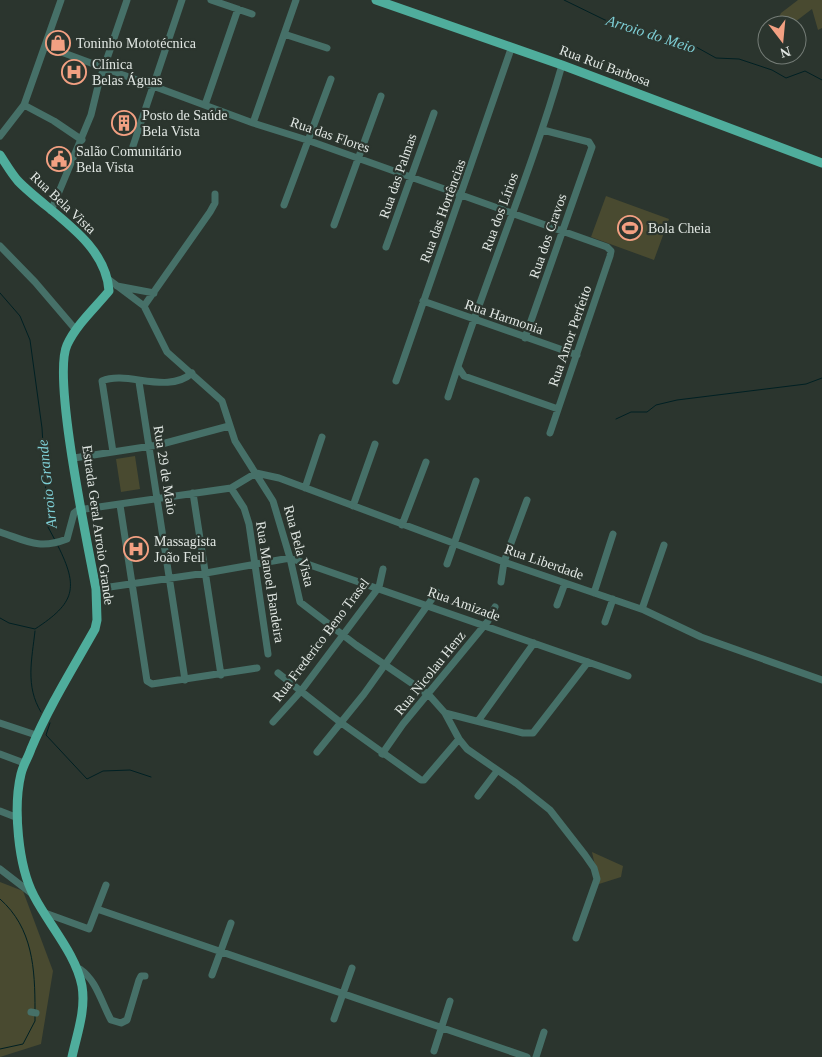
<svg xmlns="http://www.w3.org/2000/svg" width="822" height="1057" font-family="Georgia,serif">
<rect width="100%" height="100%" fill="#2b352e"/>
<path fill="#494a30" d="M798,0H822V28L818,30L812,9L791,25H775L781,13Z
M606,196L669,219L654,260L591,237Z
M135,456L140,489L121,492L116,459Z
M592,852L623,866L621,877L599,884Z
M0,882L23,891L53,971L41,1044L0,1057Z"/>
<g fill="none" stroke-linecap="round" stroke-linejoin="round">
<path stroke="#002023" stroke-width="1" d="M564,0L605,20L651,37L689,43L716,58L739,59L772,70L786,78L805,71L822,80
M0,293L20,316L30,340L42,428L48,527L55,540
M616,419L631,412H647L656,405L677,400L806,384L822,378
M0,618L9,623L35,629C75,603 79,588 58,546
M35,631C32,659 25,686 41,712
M50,723L46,735L87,779L103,771L130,770L151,777
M0,899C33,928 35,969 35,1010
M0,1049L23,1044L35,1021V1016"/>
<path stroke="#467068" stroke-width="7" d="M211,0L252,14
M284,34L327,48
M45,46L253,123L307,140L607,247L611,251L610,256L550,433
M24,105L54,121L82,140
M205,105L238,9
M253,123L296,0
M0,136L24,105L61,0
M133,146L182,0
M284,205L331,79
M51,211L91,115L99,82L127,0
M334,225L381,96
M0,246L35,282L76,330
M386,247L434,113
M108,279L144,306L167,352L222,401L235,441L273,501L290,558L300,602L356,645L429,695L445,713L459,739L467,749L516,783L550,810L585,855L594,868L597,879L576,938
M117,286L154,293
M423,301L577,355
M144,306L210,212L215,203V194
M525,338L592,147L589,142L543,130
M458,367L464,376L558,409
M396,381L511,49
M139,382L185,680
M448,397C483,285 530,177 562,65
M113,452L102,381C127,370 167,395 192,373
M74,458L158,445L229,426
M231,488L244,508L249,524L268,654
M305,488L322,437
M193,493L221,675
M120,505L147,681L152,684L257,668
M353,506L375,444
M402,525L426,462
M0,532C27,541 39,550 67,539L74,513L78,510L231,488L256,473L279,478L504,562L644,610L701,637L822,680
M447,564L476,481
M501,582L504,562L527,500
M96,589L206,573L290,558L628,676
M594,593L613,534
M557,605L565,583
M642,609L664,545
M605,622L613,599
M278,673L340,722L421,780H424L459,739
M445,713L523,733H533L588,662
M478,721L534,643
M273,722L301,691L379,587L383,569
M0,723L36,735
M317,752L364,694L437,592
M0,754L24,763
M382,754L403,724L488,621L495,607
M478,796L497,771
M0,811L18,818
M0,869L31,893
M97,909L527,1057
M45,913L89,929L106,885
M77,970L80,969C97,981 101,1002 111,1020L121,1023L127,1020L139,980L141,976H145
M212,975L231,923
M31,1012L36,1013
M334,1019L352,968
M434,1051L450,1001
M536,1057L544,1032"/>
<path stroke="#4fad9c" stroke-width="9" d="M376,0L562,65L822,163
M0,155C6,164 11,173 18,181C49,213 106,241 109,291C95,308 76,325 67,345C52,378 88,545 96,589L97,620L95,629C73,668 48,708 31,749C28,758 23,765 21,774C13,807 18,866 34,896C49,925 76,954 82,986C86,1010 77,1034 72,1057"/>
</g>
<defs>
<symbol id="shop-ring" viewBox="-11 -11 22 22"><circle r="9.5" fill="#2b352e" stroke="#f3a082" stroke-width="1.5"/><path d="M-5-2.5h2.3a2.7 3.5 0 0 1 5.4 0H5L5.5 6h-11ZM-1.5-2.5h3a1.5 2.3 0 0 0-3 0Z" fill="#f3a082"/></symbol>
<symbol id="hospital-ring" viewBox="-11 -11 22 22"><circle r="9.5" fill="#2b352e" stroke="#f3a082" stroke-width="1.5"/><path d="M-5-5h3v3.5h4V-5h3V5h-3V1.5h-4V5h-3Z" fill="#f3a082"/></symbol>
<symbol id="building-ring" viewBox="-11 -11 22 22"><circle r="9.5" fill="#2b352e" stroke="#f3a082" stroke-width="1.5"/><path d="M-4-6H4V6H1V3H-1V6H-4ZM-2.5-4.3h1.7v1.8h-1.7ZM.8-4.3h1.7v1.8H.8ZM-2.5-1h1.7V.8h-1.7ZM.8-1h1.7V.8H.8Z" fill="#f3a082"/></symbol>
<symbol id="civic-ring" viewBox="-11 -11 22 22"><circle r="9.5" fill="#2b352e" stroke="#f3a082" stroke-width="1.5"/><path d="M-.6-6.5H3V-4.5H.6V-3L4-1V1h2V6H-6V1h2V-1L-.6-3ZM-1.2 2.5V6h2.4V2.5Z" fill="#f3a082"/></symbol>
<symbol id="stadium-ring" viewBox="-11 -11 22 22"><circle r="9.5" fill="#2b352e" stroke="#f3a082" stroke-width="1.5"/><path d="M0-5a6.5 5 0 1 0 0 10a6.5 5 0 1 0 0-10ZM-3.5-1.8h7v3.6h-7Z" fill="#f3a082"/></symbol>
</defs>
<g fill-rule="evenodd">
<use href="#shop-ring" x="44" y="29" width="28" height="28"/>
<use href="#hospital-ring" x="60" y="58" width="28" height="28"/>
<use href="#building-ring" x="110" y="109" width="28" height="28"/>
<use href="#civic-ring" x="45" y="145" width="28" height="28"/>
<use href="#stadium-ring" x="616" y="214" width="28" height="28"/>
<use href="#hospital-ring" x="122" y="535" width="28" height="28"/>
</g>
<g text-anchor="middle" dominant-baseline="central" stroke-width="4.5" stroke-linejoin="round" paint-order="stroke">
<g font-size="14" fill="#e1e7e3" stroke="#2b352e" text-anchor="start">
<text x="76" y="43">Toninho Mototécnica</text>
<text x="92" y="64">Clínica<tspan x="92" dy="16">Belas Águas</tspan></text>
<text x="142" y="115">Posto de Saúde<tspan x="142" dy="16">Bela Vista</tspan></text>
<text x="76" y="151">Salão Comunitário<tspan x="76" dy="16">Bela Vista</tspan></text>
<text x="648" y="228">Bola Cheia</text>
<text x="154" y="541">Massagista<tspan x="154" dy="16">João Feil</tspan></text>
</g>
<g font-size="14" fill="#e1e7e3" stroke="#2b352e">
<text transform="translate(605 66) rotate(20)">Rua Ruí Barbosa</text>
<text transform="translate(330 135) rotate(19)">Rua das Flores</text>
<text transform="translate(398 176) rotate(-71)">Rua das Palmas</text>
<text transform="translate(63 203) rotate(43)">Rua Bela Vista</text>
<text transform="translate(443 211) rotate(-70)">Rua das Hortências</text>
<text transform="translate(500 212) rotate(-70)">Rua dos Lírios</text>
<text transform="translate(548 236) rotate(-71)">Rua dos Cravos</text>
<text transform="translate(504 317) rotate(19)">Rua Harmonia</text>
<text transform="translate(570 336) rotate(-71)">Rua Amor Perfeito</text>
<text transform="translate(165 470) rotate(81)">Rua 29 de Maio</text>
<text transform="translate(98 525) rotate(82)">Estrada Geral Arroio Grande</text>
<text transform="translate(299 546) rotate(75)">Rua Bela Vista</text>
<text transform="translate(544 562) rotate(19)">Rua Liberdade</text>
<text transform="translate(270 582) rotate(81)">Rua Manoel Bandeira</text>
<text transform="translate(464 604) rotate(20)">Rua Amizade</text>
<text transform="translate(321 640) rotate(-53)">Rua Frederico Beno Trasel</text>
<text transform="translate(430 673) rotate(-51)">Rua Nicolau Henz</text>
</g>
<g font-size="15" font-style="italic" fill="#7ecfd6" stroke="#2b352e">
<text transform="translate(651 34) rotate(18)">Arroio do Meio</text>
<text transform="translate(47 484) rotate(-96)">Arroio Grande</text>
</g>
</g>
<g transform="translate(782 40) rotate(164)"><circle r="24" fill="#2b352e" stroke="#747c76"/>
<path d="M0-4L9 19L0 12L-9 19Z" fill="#f3a082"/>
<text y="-8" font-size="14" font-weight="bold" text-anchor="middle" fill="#e1e7e3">N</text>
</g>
</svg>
